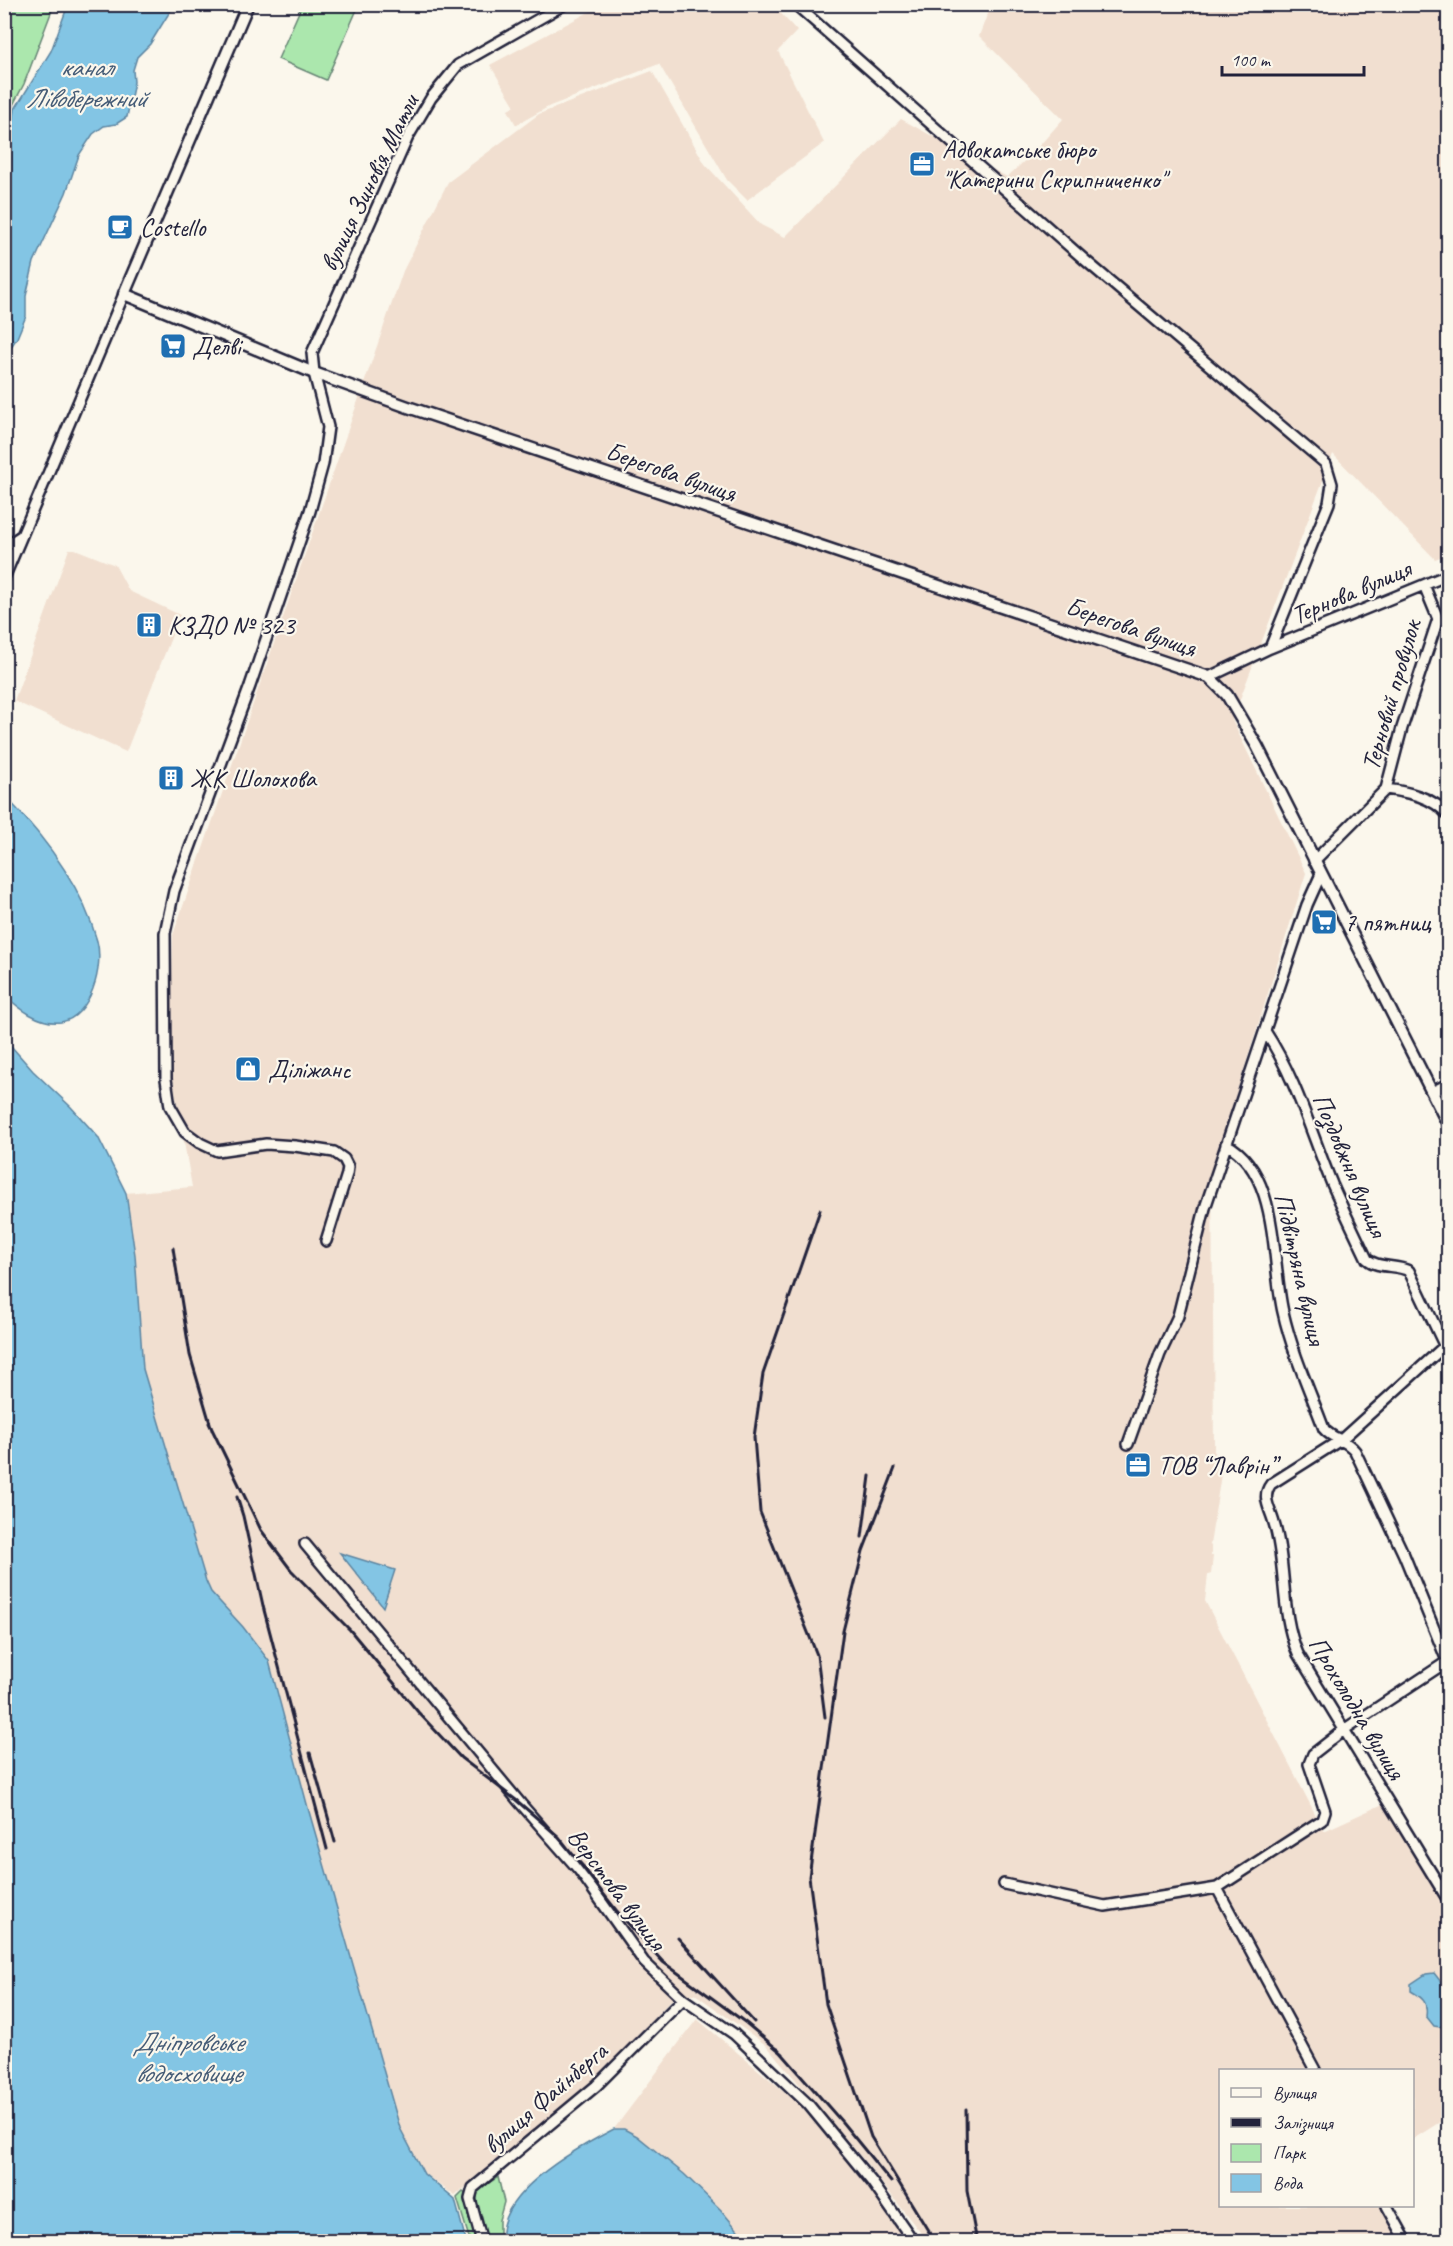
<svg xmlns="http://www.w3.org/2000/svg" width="1453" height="2246" font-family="Caveat,sans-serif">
<rect width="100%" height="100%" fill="#fbf7ec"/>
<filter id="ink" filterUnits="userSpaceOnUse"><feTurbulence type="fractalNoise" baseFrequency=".0167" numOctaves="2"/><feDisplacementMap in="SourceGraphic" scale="12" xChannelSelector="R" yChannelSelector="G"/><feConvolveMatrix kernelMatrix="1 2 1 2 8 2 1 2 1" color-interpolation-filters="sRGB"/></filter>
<g filter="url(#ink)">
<path fill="#f1dfd0" d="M602,5H773L797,31L778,51L824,143L747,200L727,180L659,64L550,106L516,125L508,110L515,106L490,65Z
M991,5H1448V554L1435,559L1333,454L1232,720L1306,873L1212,1171L1214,1451L1222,1468L1210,1545L1211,1546V1556H1213L1211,1574L1208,1575L1205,1601L1324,1831L1383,1804L1448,1906V2117L1413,2139L1412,2070H1220V2206H1382L1401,2241H927L867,2164L766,2045L695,1994L672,1999L595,2080L455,2196L424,2174L400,2128L308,1808L269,1661L211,1592L206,1581L143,1369L135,1255L126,1193L192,1187L170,1064L173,935L403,271L448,182L539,114L652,71L705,164L761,225L785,237L901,119L1007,177L1031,155L1063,119L979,36Z
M69,549H75L115,565L129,591L180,615L126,752L14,701Z
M697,2019L797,2102L860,2177L906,2241H747L721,2210L684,2174L637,2136L624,2129H614Z"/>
<path fill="#abe7ad" stroke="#668474" stroke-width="1.5" d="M5,4L54,5L24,84L13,105L5,134Z
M302,5H359L326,80L278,59Z
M498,2177L504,2202L499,2220V2241H488L477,2204V2190Z
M463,2192L467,2195L480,2241H470L457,2198Z"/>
<path fill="#83c5e4" stroke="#5c84a0" stroke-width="1.5" d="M68,5H172L171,10L150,44L137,57L133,70L134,82L127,117L116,124L104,126L93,134L79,155L66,193L34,262L26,296V316L17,338L5,356L4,167L11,160L10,147L15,109L51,51Z
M4,795C44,836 82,885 97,941C104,966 91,1017 61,1022C40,1025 18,1008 5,995Z
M4,1038L33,1071L71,1107L98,1137L126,1193L135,1255L143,1369L206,1581L211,1592L243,1627L269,1661L308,1808L400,2128L424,2174L455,2200L466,2241H5Z
M340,1553L395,1570L383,1607Z
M1434,1973L1448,1991V2022L1440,2027L1434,2026L1426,2016C1428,2002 1423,1998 1411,1991V1984L1426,1974Z
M614,2129H624L637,2136L684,2174L721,2210L747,2241H502C496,2192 577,2148 614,2129Z"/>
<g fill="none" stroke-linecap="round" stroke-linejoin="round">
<defs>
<path id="minor" d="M795,4L1086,261L1326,464L1332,484L1329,503L1270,648L1209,677
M4,547L21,536
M4,578L124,294
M1270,648L1448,575
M1386,789C1408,792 1433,797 1448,815
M1314,861L1386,789L1402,728L1438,619L1424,585
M1265,1031C1296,1078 1311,1133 1332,1184C1343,1209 1355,1234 1367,1259C1378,1269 1396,1264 1409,1271L1448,1353
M1432,1092L1448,1084
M1226,1144C1280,1173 1271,1261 1283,1312C1292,1352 1310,1391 1324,1429C1333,1440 1345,1438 1355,1451L1404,1555L1448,1663
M326,1241L347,1174L348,1167L344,1159L334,1152L295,1146L266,1144L217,1151L200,1143L185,1132L170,1106L166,1079L165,933L174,891L250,686L310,511L323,464L328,427L314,373L312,353L408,137L431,98L458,65L565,4
M1448,1343L1342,1439L1271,1484C1261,1497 1270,1508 1274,1523C1287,1565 1280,1613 1298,1654L1448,1900
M1128,1444L1160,1354L1178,1316L1205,1208L1307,905L1321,874
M305,1544L521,1804L579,1870L644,1962L683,1999L734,2034L808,2104L872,2182L914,2242
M1004,1884L1105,1906L1217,1888L1322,1820L1325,1811L1309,1764L1313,1754L1345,1729L1448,1661
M1217,1888L1315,2070
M1387,2206L1407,2242
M482,2242L470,2199L473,2188L596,2086L683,1999"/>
<path id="tertiary" d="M248,4L124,294L314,373L408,407L1209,677L1227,695L1257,746L1448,1124"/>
</defs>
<use href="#minor" stroke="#22223b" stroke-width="14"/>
<use href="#tertiary" stroke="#22223b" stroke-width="15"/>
<use href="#minor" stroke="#fbf7ec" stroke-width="9"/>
<use href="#tertiary" stroke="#fbf7ec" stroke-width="10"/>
<path stroke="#22223b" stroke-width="3" d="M820,1210L763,1374L754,1437L760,1512L817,1655L825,1717
M173,1248L190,1355L212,1430
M209,1423L261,1530L291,1570L350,1630L418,1712L461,1758L516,1800L559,1837L616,1910L663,1962L746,2023L783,2054
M895,1468L863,1551L843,1631L809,1877L826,2004L871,2137L935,2242
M237,1497L243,1516L264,1610L327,1849
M862,1537L870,1476
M310,1753L335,1842
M678,1938L754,2022
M778,2049L842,2122L891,2182
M966,2109L967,2191L977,2242"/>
</g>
</g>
<defs>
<symbol id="office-square" viewBox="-11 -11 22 22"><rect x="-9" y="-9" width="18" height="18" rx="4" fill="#1f6fb2" stroke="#fbf7ec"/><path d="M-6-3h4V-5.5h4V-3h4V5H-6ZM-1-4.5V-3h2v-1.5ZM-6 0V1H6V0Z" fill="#fff"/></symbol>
<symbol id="cafe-square" viewBox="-11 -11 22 22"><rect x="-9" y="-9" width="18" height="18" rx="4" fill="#1f6fb2" stroke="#fbf7ec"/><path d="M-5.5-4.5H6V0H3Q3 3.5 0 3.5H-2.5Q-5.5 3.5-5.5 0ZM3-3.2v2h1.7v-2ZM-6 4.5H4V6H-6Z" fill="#fff"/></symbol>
<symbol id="supermarket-square" viewBox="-11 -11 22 22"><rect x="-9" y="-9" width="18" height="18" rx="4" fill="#1f6fb2" stroke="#fbf7ec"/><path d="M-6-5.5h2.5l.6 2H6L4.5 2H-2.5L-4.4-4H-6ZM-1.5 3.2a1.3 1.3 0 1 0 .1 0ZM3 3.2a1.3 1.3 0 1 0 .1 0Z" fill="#fff"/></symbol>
<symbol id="building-square" viewBox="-11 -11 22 22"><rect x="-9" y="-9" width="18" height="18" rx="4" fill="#1f6fb2" stroke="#fbf7ec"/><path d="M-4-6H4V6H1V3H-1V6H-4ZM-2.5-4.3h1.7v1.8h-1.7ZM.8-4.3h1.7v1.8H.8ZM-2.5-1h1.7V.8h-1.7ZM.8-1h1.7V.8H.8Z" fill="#fff"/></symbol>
<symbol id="shop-square" viewBox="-11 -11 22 22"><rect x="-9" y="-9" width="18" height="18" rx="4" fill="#1f6fb2" stroke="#fbf7ec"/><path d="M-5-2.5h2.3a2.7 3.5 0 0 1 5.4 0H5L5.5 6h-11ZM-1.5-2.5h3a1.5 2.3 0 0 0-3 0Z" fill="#fff"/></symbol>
</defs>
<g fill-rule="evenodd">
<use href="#office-square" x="907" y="149" width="30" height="30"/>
<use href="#cafe-square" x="105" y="212" width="30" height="30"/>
<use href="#supermarket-square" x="158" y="331" width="30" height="30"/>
<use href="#building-square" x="134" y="610" width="30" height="30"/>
<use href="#building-square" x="156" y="763" width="30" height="30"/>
<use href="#supermarket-square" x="1309" y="907" width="30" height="30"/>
<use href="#shop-square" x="233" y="1054" width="30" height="30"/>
<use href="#office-square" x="1123" y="1450" width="30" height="30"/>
</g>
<g text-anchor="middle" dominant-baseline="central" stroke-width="4.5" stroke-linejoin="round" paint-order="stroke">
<g font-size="26" fill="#22223b" stroke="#fbf7ec" text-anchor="start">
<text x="942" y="149">Адвокатське бюро<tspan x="942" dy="30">"Катерини Скрипниченко"</tspan></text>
<text x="140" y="227">Costello</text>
<text x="192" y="346">Делві</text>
<text x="168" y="625">КЗДО № 323</text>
<text x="190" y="778">ЖК Шолохова</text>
<text x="1344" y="922">7 пятниц</text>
<text x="268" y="1069">Діліжанс</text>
<text x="1158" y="1465">ТОВ “Лаврін”</text>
</g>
<g font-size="26" fill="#22223b" stroke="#fbf7ec">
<text transform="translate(369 183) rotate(-64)">вулиця Зиновія Матли</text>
<text transform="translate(671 472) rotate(19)">Берегова вулиця</text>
<text transform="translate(1351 592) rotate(-23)">Тернова вулиця</text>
<text transform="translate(1131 627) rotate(19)">Берегова вулиця</text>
<text transform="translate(1391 695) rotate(-74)">Терновий провулок</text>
<text transform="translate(1350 1165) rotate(67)">Поздовжня вулиця</text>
<text transform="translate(1300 1269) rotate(77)">Підвітряна вулиця</text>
<text transform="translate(1357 1708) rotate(59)">Прохолодна вулиця</text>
<text transform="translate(617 1889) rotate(53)">Верстова вулиця</text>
<text transform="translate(545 2098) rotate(-41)">вулиця Файнберга</text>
</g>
<g font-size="27" font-style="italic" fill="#445b76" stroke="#fbf7ec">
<text x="86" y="67">канал<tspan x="86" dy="31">Лівобережний</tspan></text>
<text x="188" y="2042">Дніпровське<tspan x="188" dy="31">водосховище</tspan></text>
</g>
</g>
<rect width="1453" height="2246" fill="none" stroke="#fbf7ec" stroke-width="24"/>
<rect x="12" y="12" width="1429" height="2222" fill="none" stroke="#22223b" stroke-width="2" filter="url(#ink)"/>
<rect x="1219" y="2069" width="195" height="138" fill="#fbf7ec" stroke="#a4a2a5" stroke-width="1.5"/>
<rect x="1231" y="2088" width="30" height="9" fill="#fbf7ec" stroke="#a4a2a5" stroke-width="1.5"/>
<text x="1273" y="2099" font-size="18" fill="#22223b">Вулиця</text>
<rect x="1231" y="2118" width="30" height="9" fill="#22223b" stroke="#a4a2a5" stroke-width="1.5"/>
<text x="1273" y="2129" font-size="18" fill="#22223b">Залізниця</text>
<rect x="1231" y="2144" width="30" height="18" fill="#abe7ad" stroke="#a4a2a5" stroke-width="1.5"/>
<text x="1273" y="2159" font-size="18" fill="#22223b">Парк</text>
<rect x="1231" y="2174" width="30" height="18" fill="#83c5e4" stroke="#a4a2a5" stroke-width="1.5"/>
<text x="1273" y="2189" font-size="18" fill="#22223b">Вода</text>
<path d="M1222 66v9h142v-9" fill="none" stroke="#22223b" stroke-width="3"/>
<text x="1231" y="66" font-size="18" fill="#22223b" stroke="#fbf7ec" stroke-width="4.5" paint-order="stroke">100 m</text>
</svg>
